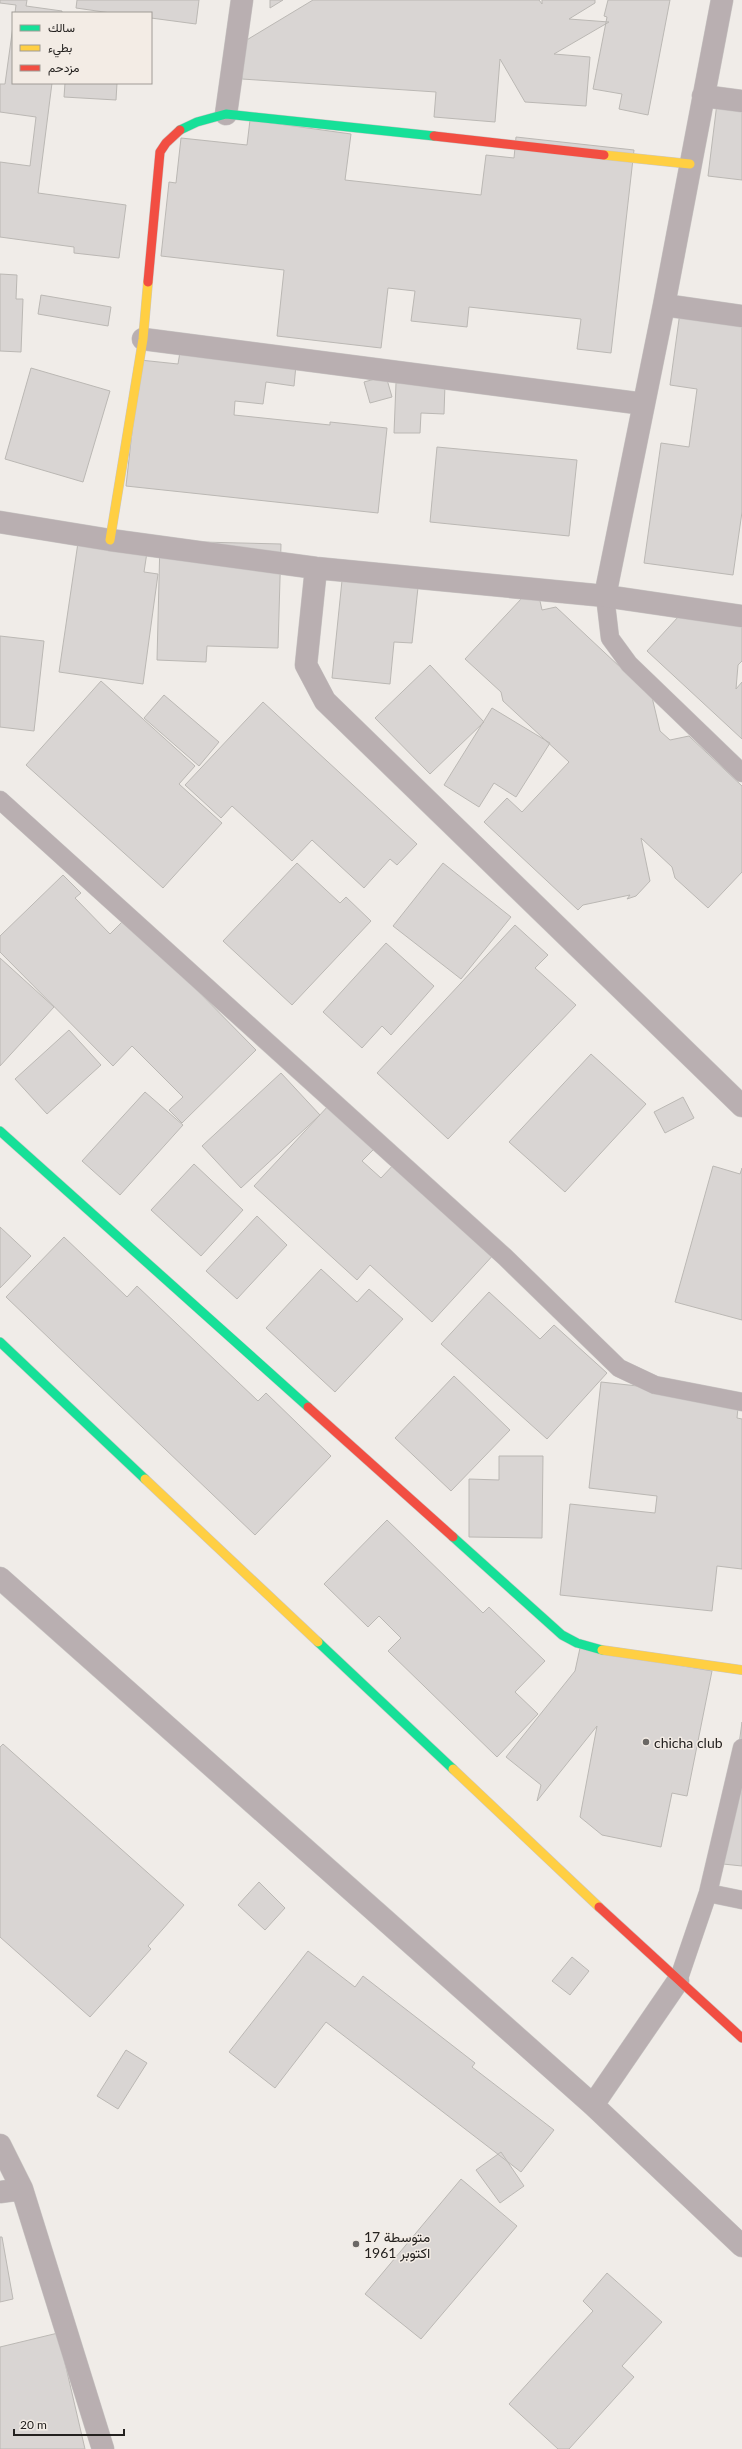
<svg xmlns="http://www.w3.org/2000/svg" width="742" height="2449" font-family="Lato,Vazirmatn,sans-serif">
<rect width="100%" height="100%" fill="#f0ece8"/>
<path fill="#d9d5d3" stroke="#bbb8b4" d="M0,0H27L26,6L62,11V13H15L16,5L0,3Z
M77,0H199L196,24L151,18V13H111L76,8Z
M270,0H283L270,8Z
M313,0H539L542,4V0H595V3L569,19L609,22L554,54L590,57L586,106L525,102L500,59L495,122L434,117L436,92L242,79L245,41Z
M608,0H670L648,115L619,109L622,94L593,89L607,17L604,16Z
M13,26V83H52L38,193L126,205L119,258L74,253V247L0,237V162L30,166L36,117L0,112V84H5Z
M65,83H117L116,100L64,97Z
M718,95L742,97V180L708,176Z
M250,120L351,134L345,180L481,195L486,155L514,158L516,137L634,150L611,353L577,349L581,319L469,307L467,327L411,321L415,291L388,288L381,348L277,336L284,270L161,256L169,182L176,183L181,138L247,145Z
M0,274L17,275L16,299H23L21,352L0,351Z
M41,295L111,307L108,326L38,314Z
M681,305L742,314V512L733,575L644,563L661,443L689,447L697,389L670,385Z
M180,352L296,365L294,386L266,382L263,404L235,401L234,415L330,425V422L387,428L378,513L126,486L140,360L178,364Z
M31,368L110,391L83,482L5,459Z
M386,376L392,397L370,403L364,382Z
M396,383L445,384L444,414L421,413L420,433H394Z
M437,447L577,460L569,536L430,522Z
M80,529L149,539L144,572L158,574L143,684L59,672Z
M160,541L281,544L278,648L207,646L206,662L157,660Z
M344,561L420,569L412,643L394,642L390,684L332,678Z
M536,583L542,610L556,607L652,697L660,731L670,740L689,736L742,786V872L708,908L675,878L672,867L641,838L650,881L636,896L627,899L630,895L583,905L578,910L484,822L507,798L522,812L569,762L503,701L501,692L465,659Z
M679,616L742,622V661L738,665L736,689L742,682V739L647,651Z
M0,636L44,641L34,731L0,727Z
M430,665L484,722L430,774L375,718Z
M101,681L195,766L179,784L222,823L163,888L26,765Z
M164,695L219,742L199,766L144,718Z
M263,702L417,844L397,865L390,859L364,888L312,840L292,861L232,806L221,818L185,785Z
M492,708L550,743L516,797L494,783L479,807L444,785Z
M297,863L340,903L346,897L371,921L292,1005L223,941Z
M443,863L511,917L461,979L393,926Z
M63,875L81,893L75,898L110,934L126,918L256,1050L182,1123L169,1110L183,1097L132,1046L113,1066L0,952V936Z
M515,925L548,955L535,968L576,1005L448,1139L377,1073Z
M386,943L434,986L391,1035L382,1026L362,1048L323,1012Z
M0,958L54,1007L0,1066Z
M69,1030L101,1065L47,1114L15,1079Z
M591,1054L646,1104L565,1192L509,1142Z
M281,1073L320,1115L241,1188L202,1146Z
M145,1092L183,1125L120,1195L82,1161Z
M683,1097L694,1118L665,1133L654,1112Z
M330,1104L376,1147L362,1161L381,1178L397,1161L496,1252L432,1322L370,1265L357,1280L254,1186Z
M194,1164L243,1210L201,1256L151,1210Z
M713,1166L740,1174L742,1168V1320L675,1302Z
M257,1216L287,1245L237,1299L206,1271Z
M0,1227L31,1256L0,1288Z
M64,1237L127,1297L137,1286L258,1401L266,1393L331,1456L255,1535L6,1297Z
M321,1269L357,1302L369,1289L403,1319L335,1392L266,1328Z
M489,1292L540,1339L554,1325L607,1373L547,1439L441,1344Z
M454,1376L510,1430L451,1491L395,1438Z
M601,1382L739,1397L737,1418L742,1419V1569L717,1566L712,1611L560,1595L570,1504L655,1513L657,1496L589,1488Z
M499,1456H543L542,1538L469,1537V1479L499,1480Z
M387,1520L483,1613L489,1607L545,1661L515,1692L538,1714L497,1757L388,1651L401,1638L379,1616L368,1627L324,1584Z
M580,1648L712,1671L687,1796L672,1793L661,1847L602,1835L580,1817L597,1726L537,1801L541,1785L506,1757L575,1671Z
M742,1722V1866L723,1864Z
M3,1744L184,1905L148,1946L151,1949L90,2017L0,1937V1747Z
M259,1882L285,1908L265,1930L238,1905Z
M308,1951L355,1987L363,1976L475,2063L472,2067L554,2130L521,2172L326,2022L275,2088L229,2052Z
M572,1957L589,1971L570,1995L552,1981Z
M126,2050L147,2063L118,2109L97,2096Z
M501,2152L524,2186L500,2203L476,2170Z
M461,2179L517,2226L421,2339L365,2294Z
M0,2237H2L13,2299L0,2302Z
M607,2273L662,2322L622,2366L634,2377L569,2449H558L509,2404L593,2311L583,2301Z
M58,2333L85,2449H0V2347Z"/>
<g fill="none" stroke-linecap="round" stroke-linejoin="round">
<defs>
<path id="lane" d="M605,596L610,638L629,664L742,773
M0,800L505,1257L619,1368L655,1385L742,1402
M708,1893L742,1900
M678,1981L708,1893L742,1748"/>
<path id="street" d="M703,96L742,101
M226,114L242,0
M664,305L742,316
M143,339L644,404
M0,522L110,540L316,568L605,596L742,616
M316,568L306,665L325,701L742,1106
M605,596L664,305L722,0
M0,1578L593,2105L742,2246
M593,2105L678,1981
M0,2145L22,2189
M0,2192L22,2189L103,2449"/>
<path id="fast" d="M180,130L197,122L226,114L434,136
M0,1131L308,1407
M0,1342L145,1479
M453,1537L562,1635L577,1643L602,1650
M318,1642L453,1769"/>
<path id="slow" d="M604,155L690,164
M110,540L143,339L148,282
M145,1479L318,1642
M602,1650L742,1670
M453,1769L599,1907"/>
<path id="jam" d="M434,136L604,155
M148,282L160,152L166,143L180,130
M308,1407L453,1537
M599,1907L742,2038"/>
</defs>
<use href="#lane" stroke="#cac7c5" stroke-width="19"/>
<use href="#street" stroke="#cac7c5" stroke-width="23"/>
<use href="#fast" stroke="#cac7c5" stroke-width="10"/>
<use href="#slow" stroke="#cac7c5" stroke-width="10"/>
<use href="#jam" stroke="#cac7c5" stroke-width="10"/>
<use href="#lane" stroke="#b9afb1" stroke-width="18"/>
<use href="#street" stroke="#b9afb1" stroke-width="22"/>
<use href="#fast" stroke="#16e098" stroke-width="9"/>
<use href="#slow" stroke="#ffcf43" stroke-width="9"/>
<use href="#jam" stroke="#f24e42" stroke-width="9"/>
</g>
<g fill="#6b6865" stroke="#f3ece5" stroke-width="1.5">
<circle cx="646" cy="1742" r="4"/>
<circle cx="356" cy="2244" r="4"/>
</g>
<g text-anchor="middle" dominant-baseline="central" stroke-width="3" stroke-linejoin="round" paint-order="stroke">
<g font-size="14" fill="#24211f" stroke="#f3ece5" text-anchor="start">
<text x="654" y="1742">chicha club</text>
<text x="364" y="2236">متوسطة 17<tspan x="364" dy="16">اكتوبر 1961</tspan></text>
</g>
</g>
<rect x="12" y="12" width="140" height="72" fill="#f3ece5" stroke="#a09b96"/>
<rect x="20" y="25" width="20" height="6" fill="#16e098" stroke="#a09b96"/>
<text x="48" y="32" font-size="12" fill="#24211f">سالك</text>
<rect x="20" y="45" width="20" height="6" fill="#ffcf43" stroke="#a09b96"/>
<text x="48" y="52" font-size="12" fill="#24211f">بطيء</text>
<rect x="20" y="65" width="20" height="6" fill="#f24e42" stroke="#a09b96"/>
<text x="48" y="72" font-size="12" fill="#24211f">مزدحم</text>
<path d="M14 2429v6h110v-6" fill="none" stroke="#24211f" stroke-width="2"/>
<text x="20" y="2429" font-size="12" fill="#24211f" stroke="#f3ece5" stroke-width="3" paint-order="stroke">20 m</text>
</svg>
